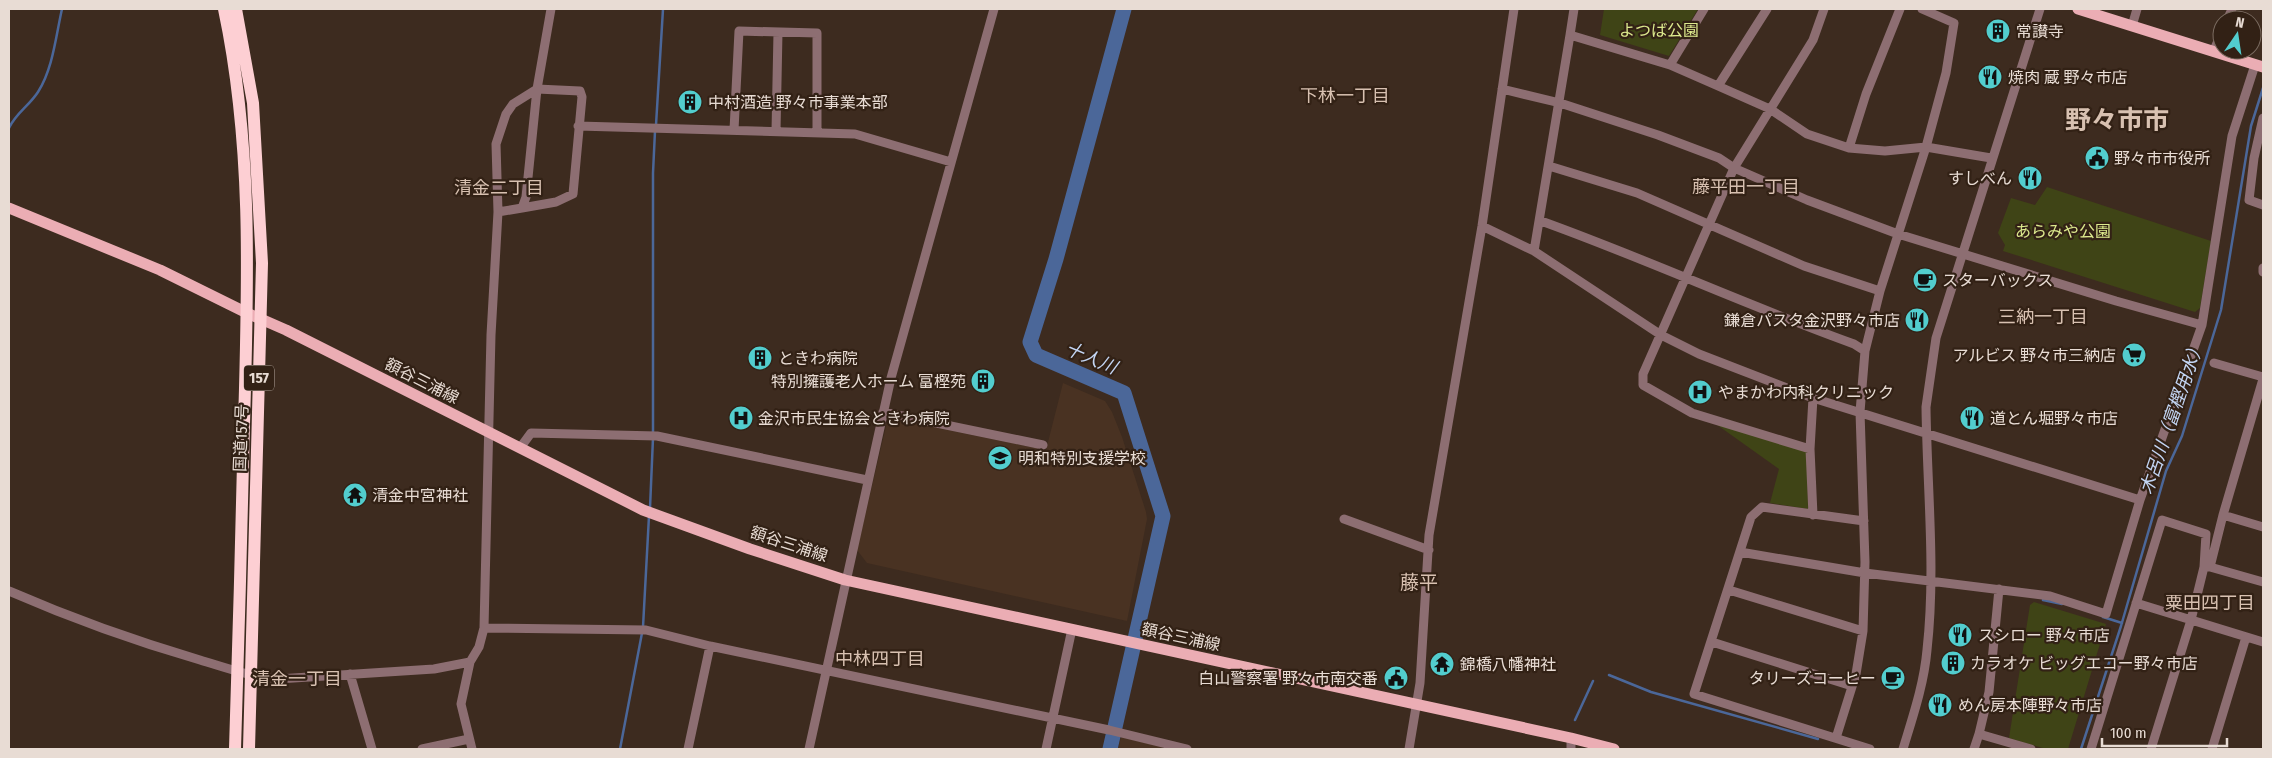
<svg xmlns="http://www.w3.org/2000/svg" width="2272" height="758" font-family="'Fira Sans Condensed','Noto Sans JP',sans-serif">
<rect width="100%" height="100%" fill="#3d2b1f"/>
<path fill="#493222" d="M1691,380L1714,390L1708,404L1686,394Z
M1063,383L1105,401L1112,412L1122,437L1146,512L1147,519L1127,621L867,563L857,550L888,418L1046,450Z
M1121,737L1170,749H1118Z"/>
<path fill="#3f4416" d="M1604,9H1698L1669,56L1600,35Z
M2047,187L2211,241L2200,308L2195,312L2003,251L2005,245L1998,233L2011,198L2035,205Z
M1713,422L1807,452L1808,509L1770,503L1779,469Z
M2034,602L2106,624L2068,749H2046L2009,738L2030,605Z"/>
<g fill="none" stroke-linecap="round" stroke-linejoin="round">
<path stroke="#4b6799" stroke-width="2.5" d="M656,125L663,9
M9,128C16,113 29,106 38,92C53,69 56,35 62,9
M653,433V173L655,131
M650,508L653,438
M2043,600L2062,604
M2103,617L2122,623
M643,627L649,516
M1609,675L1651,692L1818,739
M1575,720L1593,681
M620,749L642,633
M2081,749L2121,626L2166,471L2182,436L2221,310L2251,126L2263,88"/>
<path stroke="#4b6799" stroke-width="15" d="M1110,749L1163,516L1124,393L1036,355L1030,342L1056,259L1124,9"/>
<path stroke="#8d6e72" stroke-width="9" d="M1767,9L1718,86L1670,65L1570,35L1534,251L1661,335L1699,354L1813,398L2140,500
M2227,20L2232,9
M2132,26L2137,9
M1570,35L1574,9
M2213,52L2222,32
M1670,65L1704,9
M1718,86L1770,109L1807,134L1849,148L1885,151L1926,147L1991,158
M1502,89L1560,103L1658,135L1719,158L1734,168L1807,200L1898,234L2116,301L2202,325
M2263,118L2254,158L2249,200L2263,205
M578,126L855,134L951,162
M734,130L739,31L817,33V132
M776,131L778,32
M1849,148L1866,94L1900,9
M1549,166L1637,193L1804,266L1880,291
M498,212L522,208L526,197L537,89L580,91L582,97L573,194L556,202L522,208
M1541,221C1647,259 1748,306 1854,344L1865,351
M1482,226L1534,251
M2263,268V272
M2214,363L2263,377
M2263,379L2223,515L2263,527
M883,412L1043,445
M520,448L531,433L657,436L867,480
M1810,449L1692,413L1643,385V374L1734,168L1813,40L1824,9
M1813,515L1810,449L1813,398
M1344,519L1429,550
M1864,521L1762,507L1751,517L1694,694L1870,749
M1740,552L1865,573L2050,596L2106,614L2140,500L2202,325L2232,136L2255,65
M2210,567L2223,515
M1729,590L1863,631
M9,591C71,618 135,641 200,660C227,668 251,677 278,679L434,669L470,662L479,647L484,628L491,335L498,212L496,144L506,114L513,104L537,89L551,9
M2136,603L2263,642
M484,628L646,630L710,646L1109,730L1187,749
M1712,642L1852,686
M470,662L461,704L472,749
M350,674L372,749
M1979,734L1989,692L1999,589
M1836,738L1856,674L1863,631L1865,562L1860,412L1865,351L1880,291L1926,147L1946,73L1954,23L1922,9
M422,749L469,739
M688,749L710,646
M809,749L891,378L994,9
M1046,749L1072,629
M1409,749L1420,683L1429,535L1482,226L1514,9
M1571,749V738
M1903,749C1913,716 1924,684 1927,650C1936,569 1927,488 1926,407L1936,338L2040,9
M1974,749L1979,734L2031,749
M2091,749L2162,520L2206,534L2204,567H2210L2263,582
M2151,749L2191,620L2204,567
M2212,749L2246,637"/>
<path stroke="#ebadb4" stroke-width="11" d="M2078,9L2263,67
M9,208L160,270L247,313L286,330L643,510L750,549L845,580L1571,738L1614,749"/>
<path stroke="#fdcfd3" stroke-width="12" d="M224,9C253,146 248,284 244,424C241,532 239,641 235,749
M236,9L253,103L262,263L249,749"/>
</g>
<defs>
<symbol id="building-disc" viewBox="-11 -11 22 22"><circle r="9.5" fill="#52cdce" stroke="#322115"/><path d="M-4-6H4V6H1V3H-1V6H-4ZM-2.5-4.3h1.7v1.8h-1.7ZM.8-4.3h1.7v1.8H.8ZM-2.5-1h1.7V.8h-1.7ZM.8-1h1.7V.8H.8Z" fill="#111"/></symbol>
<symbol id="restaurant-disc" viewBox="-11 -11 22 22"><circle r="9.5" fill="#52cdce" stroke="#322115"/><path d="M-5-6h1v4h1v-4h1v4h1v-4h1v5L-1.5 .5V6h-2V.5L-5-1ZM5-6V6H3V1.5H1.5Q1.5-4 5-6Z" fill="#111"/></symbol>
<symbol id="civic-disc" viewBox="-11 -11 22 22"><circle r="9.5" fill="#52cdce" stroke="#322115"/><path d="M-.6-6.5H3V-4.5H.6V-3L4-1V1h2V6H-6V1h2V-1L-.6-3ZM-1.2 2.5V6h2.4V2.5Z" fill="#111"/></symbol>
<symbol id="cafe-disc" viewBox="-11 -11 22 22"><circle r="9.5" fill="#52cdce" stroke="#322115"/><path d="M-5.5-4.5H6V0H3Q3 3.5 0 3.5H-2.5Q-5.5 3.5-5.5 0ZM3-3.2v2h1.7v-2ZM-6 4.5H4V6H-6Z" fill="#111"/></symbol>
<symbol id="supermarket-disc" viewBox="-11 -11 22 22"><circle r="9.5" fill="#52cdce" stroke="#322115"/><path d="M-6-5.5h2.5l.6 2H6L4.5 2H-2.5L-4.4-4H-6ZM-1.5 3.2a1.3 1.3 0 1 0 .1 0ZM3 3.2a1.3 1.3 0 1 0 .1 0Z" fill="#111"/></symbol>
<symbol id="hospital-disc" viewBox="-11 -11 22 22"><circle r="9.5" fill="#52cdce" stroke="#322115"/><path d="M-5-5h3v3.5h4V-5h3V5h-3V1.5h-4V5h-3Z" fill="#111"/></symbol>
<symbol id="school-disc" viewBox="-11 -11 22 22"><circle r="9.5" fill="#52cdce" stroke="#322115"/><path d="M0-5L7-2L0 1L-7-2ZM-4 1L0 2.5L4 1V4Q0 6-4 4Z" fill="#111"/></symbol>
<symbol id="temple-disc" viewBox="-11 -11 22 22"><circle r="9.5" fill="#52cdce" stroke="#322115"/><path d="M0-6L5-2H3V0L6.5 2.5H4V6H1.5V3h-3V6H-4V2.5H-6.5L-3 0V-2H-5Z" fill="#111"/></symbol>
</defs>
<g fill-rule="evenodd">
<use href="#building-disc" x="1984" y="17" width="28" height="28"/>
<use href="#restaurant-disc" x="1976" y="63" width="28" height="28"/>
<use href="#building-disc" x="676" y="88" width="28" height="28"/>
<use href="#civic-disc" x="2083" y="144" width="28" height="28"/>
<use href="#restaurant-disc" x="2016" y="164" width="28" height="28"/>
<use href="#cafe-disc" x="1911" y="266" width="28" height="28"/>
<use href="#restaurant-disc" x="1903" y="306" width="28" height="28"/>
<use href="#supermarket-disc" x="2120" y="341" width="28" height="28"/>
<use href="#building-disc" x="746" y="344" width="28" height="28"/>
<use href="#building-disc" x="969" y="367" width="28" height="28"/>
<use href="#hospital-disc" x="1686" y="378" width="28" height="28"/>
<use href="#hospital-disc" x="727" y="404" width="28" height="28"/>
<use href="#restaurant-disc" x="1958" y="404" width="28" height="28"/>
<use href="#school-disc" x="986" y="444" width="28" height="28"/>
<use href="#temple-disc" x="341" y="481" width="28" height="28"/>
<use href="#restaurant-disc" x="1946" y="621" width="28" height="28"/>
<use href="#building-disc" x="1939" y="649" width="28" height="28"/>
<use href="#temple-disc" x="1428" y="650" width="28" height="28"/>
<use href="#civic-disc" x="1382" y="664" width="28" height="28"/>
<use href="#cafe-disc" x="1879" y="664" width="28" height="28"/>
<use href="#restaurant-disc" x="1926" y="691" width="28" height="28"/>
</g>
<g text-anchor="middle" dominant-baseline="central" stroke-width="4.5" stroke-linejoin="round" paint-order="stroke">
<rect fill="#322115" stroke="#b1a49b" stroke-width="1" x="244" y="365.5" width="30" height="25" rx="4"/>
<g font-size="15" font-weight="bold" fill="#e8dcd4">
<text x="259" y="378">157</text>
</g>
<g font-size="16" fill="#dce98d" stroke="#322115">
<text x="1659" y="30">よつば公園</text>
<text x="2063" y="231">あらみや公園</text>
</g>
<g font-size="16" fill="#e8dcd4" stroke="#322115" text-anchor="start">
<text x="2016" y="31">常讃寺</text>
<text x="2008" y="77">焼肉 蔵 野々市店</text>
<text x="708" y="102">中村酒造 野々市事業本部</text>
<text x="2114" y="158">野々市市役所</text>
<text x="2012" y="178" text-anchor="end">すしべん</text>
<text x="1942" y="280">スターバックス</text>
<text x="1900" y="320" text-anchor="end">鎌倉パスタ金沢野々市店</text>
<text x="2116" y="355" text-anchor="end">アルビス 野々市三納店</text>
<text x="778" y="358">ときわ病院</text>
<text x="966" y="381" text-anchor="end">特別擁護老人ホーム 富樫苑</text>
<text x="1718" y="392">やまかわ内科クリニック</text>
<text x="758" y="418">金沢市民生協会ときわ病院</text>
<text x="1990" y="418">道とん堀野々市店</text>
<text x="1018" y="458">明和特別支援学校</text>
<text x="372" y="495">清金中宮神社</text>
<text x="1978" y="635">スシロー 野々市店</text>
<text x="1970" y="663">カラオケ ビッグエコー野々市店</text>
<text x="1460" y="664">錦橋八幡神社</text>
<text x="1378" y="678" text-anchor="end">白山警察署 野々市南交番</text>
<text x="1876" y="678" text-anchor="end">タリーズコーヒー</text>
<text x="1958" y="705">めん房本陣野々市店</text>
</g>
<g font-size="16" fill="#e8dcd4" stroke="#322115">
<text transform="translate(422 381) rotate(27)">額谷三浦線</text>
<text transform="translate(241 438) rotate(-88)">国道157号</text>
<text transform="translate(789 544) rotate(18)">額谷三浦線</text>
<text transform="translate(1181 637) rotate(12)">額谷三浦線</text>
</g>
<g font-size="18" fill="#d8c1b1" stroke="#322115">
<text x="1345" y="96">下林一丁目</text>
<text x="1746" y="187">藤平田一丁目</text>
<text x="499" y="188">清金二丁目</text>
<text x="2043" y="317">三納一丁目</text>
<text x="2210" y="603">粟田四丁目</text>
<text x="880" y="659">中林四丁目</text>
<text x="297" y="679">清金一丁目</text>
</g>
<g font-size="18" font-style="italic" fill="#c3d5f3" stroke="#322115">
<text transform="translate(1091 358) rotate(23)">十人川</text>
<text transform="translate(2172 417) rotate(-71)">木呂川（富樫用水）</text>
</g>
<g font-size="19" fill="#d8c1b1" stroke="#322115">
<text x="1419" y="582">藤平</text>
</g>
<g font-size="26" font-weight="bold" fill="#d8c1b1" stroke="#322115">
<text x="2117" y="120">野々市市</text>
</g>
</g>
<rect width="2272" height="758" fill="none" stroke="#e8dcd4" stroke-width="20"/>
<g transform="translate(2237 35) rotate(13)"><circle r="24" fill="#322115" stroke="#7b6c61"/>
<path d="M0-4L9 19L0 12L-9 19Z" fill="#52cdce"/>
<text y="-8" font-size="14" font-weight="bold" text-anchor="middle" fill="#e8dcd4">N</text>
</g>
<path d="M2102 738v8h125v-8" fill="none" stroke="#e8dcd4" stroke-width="2.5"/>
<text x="2110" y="738" font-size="15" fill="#e8dcd4" stroke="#322115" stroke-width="4" paint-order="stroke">100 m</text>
</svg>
